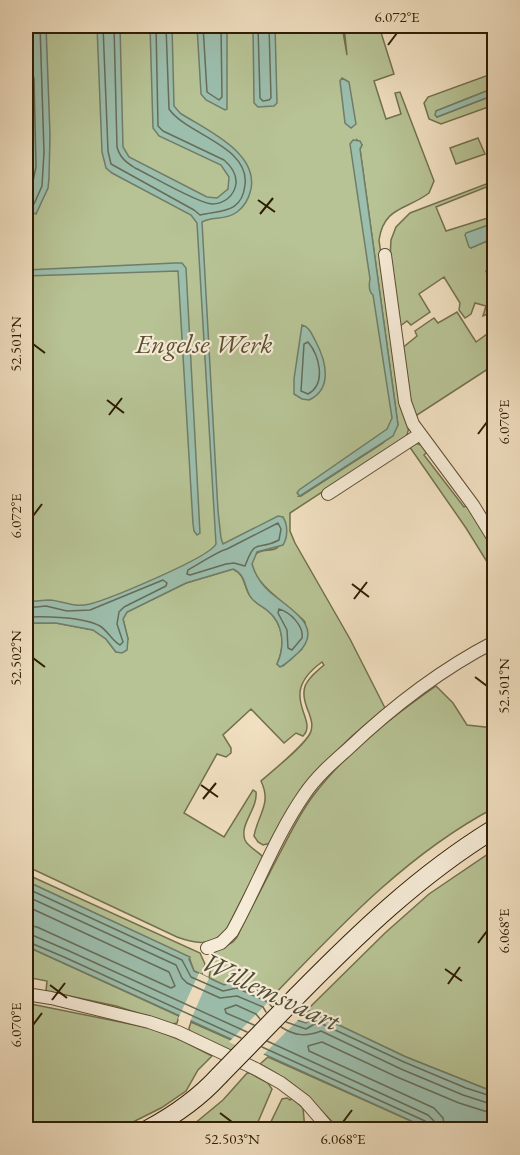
<svg xmlns="http://www.w3.org/2000/svg" width="520" height="1155" font-family="'EB Garamond',serif">
<rect width="100%" height="100%" fill="#f1e0c1"/>
<filter id="stains"><feTurbulence type="fractalNoise" baseFrequency=".00333" numOctaves="4"/><feColorMatrix values="0 0 0 0 .2 0 0 0 0 .09 0 0 0 0 .02 0 0 0 .5 -.17"/></filter>
<radialGradient id="worn" r=".72"><stop offset=".6" stop-color="#630" stop-opacity="0"/><stop offset="1" stop-color="#630" stop-opacity=".3"/></radialGradient>
<path fill="#b7c395" stroke="#73704c" stroke-width="1.5" fill-rule="evenodd" d="M26,26H342L347,55L344,26H379L394,74L374,81L386,119L401,114L395,93L400,92L434,181L429,193C407,210 384,206 379,240L401,402C405,414 413,427 405,438L290,513V531L295,543L350,639L385,708L352,736L315,772L271,843L263,845L258,842L254,836C258,814 272,804 261,781C272,771 308,743 311,731C313,724 311,719 309,713C298,688 305,681 324,665L322,662C275,696 320,719 303,736L296,733L284,743L251,709L223,735L231,748V753L226,757L217,754L184,813L224,837L253,790L256,792C258,809 239,824 245,840C248,847 258,851 263,857L225,932C209,946 196,944 177,937L26,866V623H56L93,630L106,639L116,652L128,639L123,619L127,612L186,583L233,569C246,575 243,586 250,596C255,603 262,606 268,611C284,624 285,647 277,664L283,666L302,649L305,622C293,608 239,576 255,555C260,548 270,552 277,548C280,545 283,540 286,537L104,612L26,614ZM357,140L362,145L360,149L398,425L383,443L301,496H299L387,436L394,422Z
M494,73V88L436,111L437,117L494,95V105L441,124L429,119L424,103L428,97Z
M478,138L485,154L456,164L450,148Z
M494,181V184L436,207L446,231L494,216V223L467,233L471,248L494,238V253L491,255L494,267L486,271L494,291V317L492,312L483,316L486,306L475,303L471,314L465,318L459,310L460,303L444,277L419,294L430,312L411,325L407,321L399,327L390,258L391,240L396,227L410,213Z
M457,312L476,342L494,329V365L414,417L401,349L417,336L415,331L434,318L438,323Z
M415,443L425,446L428,451L424,455L464,507L468,504L472,509L494,546V573L466,528L409,446Z
M436,686L453,703L467,725L494,728V808C407,854 340,926 272,997L237,981L224,985L209,978L213,953L233,942L237,937C251,908 266,880 281,851C291,832 300,813 313,796C346,752 392,717 436,686Z
M494,850V1092L406,1057L307,1010L385,933L429,894Z
M26,874L200,953L205,964L202,975L194,971L189,957L26,881Z
M26,946L179,1016L177,1023L172,1024L116,1006L46,991L47,981L26,977Z
M26,1003L150,1028L183,1041L212,1056L198,1070L186,1091L161,1108L117,1130L26,1129Z
M191,1022L254,1050L247,1059L190,1032L189,1028Z
M268,1057L429,1129H339C311,1099 297,1084 260,1064Z
M248,1072L268,1083L272,1089L255,1129H188L223,1100Z
M287,1098L290,1100L292,1098L303,1108L305,1129L267,1130L282,1099Z"/>
<path fill="#9cbead" stroke="#707d69" stroke-width="1.5" d="M28,26H46L50,135L49,178L48,188L36,214L27,210L26,214V187L30,167Z
M97,26H120L123,147L129,157L207,197L217,198L228,189L229,177L221,165L159,136L153,128L150,26H172L174,106L180,113C206,130 258,152 251,189C249,198 244,207 237,212C225,221 212,216 202,222L218,511L221,538L223,544L278,516L283,517C288,525 288,537 283,545L257,552L252,564C255,575 261,584 270,592C288,608 326,626 298,653C292,658 287,664 280,667L277,664C285,647 284,624 268,611C262,606 254,603 250,596C244,586 246,575 233,569L186,583L127,612L123,619L128,639L127,650L122,653L116,652L106,639L93,630L56,623H26V601C33,602 41,600 49,600C65,601 72,608 90,604C109,599 209,558 216,544L197,223L191,215L112,173L106,168L102,152Z
M197,26H227V109L225,110L206,100L201,94Z
M253,26H275L277,103L274,106L258,107L254,103Z
M342,78L349,82L356,124L351,128L345,123L340,81Z
M494,88V95L437,117L435,115L436,111Z
M353,140L360,141L362,145L360,149L398,425L393,436L300,496L297,493L299,490L387,429L392,418L373,295C368,291 369,284 370,279L350,144Z
M494,223V238L471,248L469,247L465,235L466,233Z
M175,263H182L186,268L200,533L197,535L194,531L193,524L178,271L26,276V270Z
M302,325C310,327 312,335 316,342C326,361 333,389 309,400L302,399L294,394V379Z
M26,881L190,957L189,959L194,971L224,985L237,981L272,997L297,1020L306,1023L309,1021L307,1010L406,1057L494,1092V1129H429L26,946Z"/>
<path fill="#f1e0c1" d="M199,973L209,978L189,1024L178,1019Z
M275,995L292,1015L300,1018L261,1057L229,1042Z"/>
<g fill="none" stroke-linecap="round" stroke-linejoin="round">
<path stroke="#666d58" stroke-width="1.5" d="M103,26L108,151L111,164L194,210L200,215C220,210 242,214 245,185C250,146 187,135 169,109L166,26
M114,26L117,147C120,158 126,162 135,168C150,175 199,204 212,204C224,204 234,196 236,184C237,174 231,166 224,160L163,131L158,126L156,26
M203,26L207,92L219,100L222,97L221,26
M258,26L260,98L263,101L269,100L271,98L269,26
M26,71L31,72L34,78L36,167L33,181L26,185
M26,205L34,204L42,186L44,152L40,26
M308,342C319,355 327,384 308,394L301,391L304,344Z
M278,523L281,529L279,540C257,552 256,536 245,566L234,563L226,564L190,575L187,574L188,570C197,565 220,550 227,549Z
M26,608L46,606L67,611L90,610L163,580L167,583L166,586L124,607L119,612L117,624L123,642L120,645C112,641 108,631 100,626C84,617 44,616 26,617
M279,609C290,612 304,626 302,638L292,650L288,648L287,630L278,613Z
M26,888L182,960L191,977L223,991L237,988L268,1002L272,1007
M26,896L176,965L182,978L187,983L220,998L237,996L263,1007L266,1012
M26,906L169,972L175,986L171,988L37,927L26,925
M26,934L32,935L67,950L247,1032
M26,941L64,957L241,1038
M286,1022L306,1029L318,1022L404,1062L466,1088L494,1097
M254,1025L226,1013L225,1009L236,1005L256,1014L260,1019
M281,1027C295,1036 306,1037 321,1031L401,1069L463,1095L494,1105
M267,1041L428,1115L434,1121L436,1130
M262,1047L425,1121L428,1125L429,1130
M445,1130L443,1118L434,1108L309,1051L308,1046L322,1042L397,1077L459,1103L494,1114"/>
<defs>
<path id="minor" d="M385,255L405,402L413,424L473,505L494,539
M328,494L420,434
M207,948L221,943L232,932C257,887 275,837 304,795C316,777 332,763 348,749C392,707 440,670 494,642
M26,994L51,998L149,1022L178,1032L256,1069L281,1083L305,1101L330,1130"/>
<path id="secondary" d="M297,996C358,934 419,875 494,829
M147,1130C173,1116 199,1098 219,1076"/>
</defs>
<use href="#minor" stroke="#604d32" stroke-width="14"/>
<use href="#secondary" stroke="#2f1c03" stroke-width="20"/>
<use href="#minor" stroke="#f6ebd7" stroke-width="12"/>
<use href="#secondary" stroke="#f6ebd7" stroke-width="18"/>
<defs>
<path id="secondary-bridge" d="M219,1076L297,996"/>
</defs>
<use href="#secondary-bridge" stroke="#2f1c03" stroke-width="20" stroke-linecap="butt"/>
<use href="#secondary-bridge" stroke="#f6ebd7" stroke-width="18"/>
</g>
<path fill="none" stroke="#2f1c03" stroke-width="2" d="M388,45L397,33M258,200L275,212M260,214L273,198M33,344L45,353M107,400L124,413M109,415L122,398M478,434L487,422M33,516L42,504M352,584L369,597M354,599L367,582M33,658L45,667M475,677L487,686M201,785L218,797M203,799L216,783M478,943L487,931M445,969L462,981M448,984L460,967M50,985L67,998M52,1000L65,983M33,1025L42,1013M220,1113L232,1122M343,1122L352,1110"/>
<g text-anchor="middle" dominant-baseline="central" stroke-width="4.5" stroke-linejoin="round" paint-order="stroke">
<g font-size="27" font-style="italic" fill="#584e2f" stroke="#f6ebd7">
<text x="204" y="343">Engelse Werk</text>
</g>
<g font-size="28" font-style="italic" fill="#504d36" stroke="#f6ebd7">
<text transform="translate(271 991) rotate(25)">Willemsvaart</text>
</g>
</g>
<rect width="520" height="1155" fill="none" stroke="#f1e0c1" stroke-width="66"/>
<rect x="33" y="33" width="454" height="1089" fill="none" stroke="#2f1c03" stroke-width="2"/>
<g font-size="15" text-anchor="middle" fill="#2f1c03">
<text x="397" y="22">6.072°E</text>
<text transform="translate(16 344) rotate(-90)" y="5">52.501°N</text>
<text transform="translate(504 422) rotate(-90)" y="5">6.070°E</text>
<text transform="translate(16 516) rotate(-90)" y="5">6.072°E</text>
<text transform="translate(16 658) rotate(-90)" y="5">52.502°N</text>
<text transform="translate(504 686) rotate(-90)" y="5">52.501°N</text>
<text transform="translate(504 931) rotate(-90)" y="5">6.068°E</text>
<text transform="translate(16 1025) rotate(-90)" y="5">6.070°E</text>
<text x="232" y="1144">52.503°N</text>
<text x="343" y="1144">6.068°E</text>
</g>
<rect width="100%" height="100%" filter="url(#stains)"/>
<rect width="100%" height="100%" fill="url(#worn)"/>
</svg>
